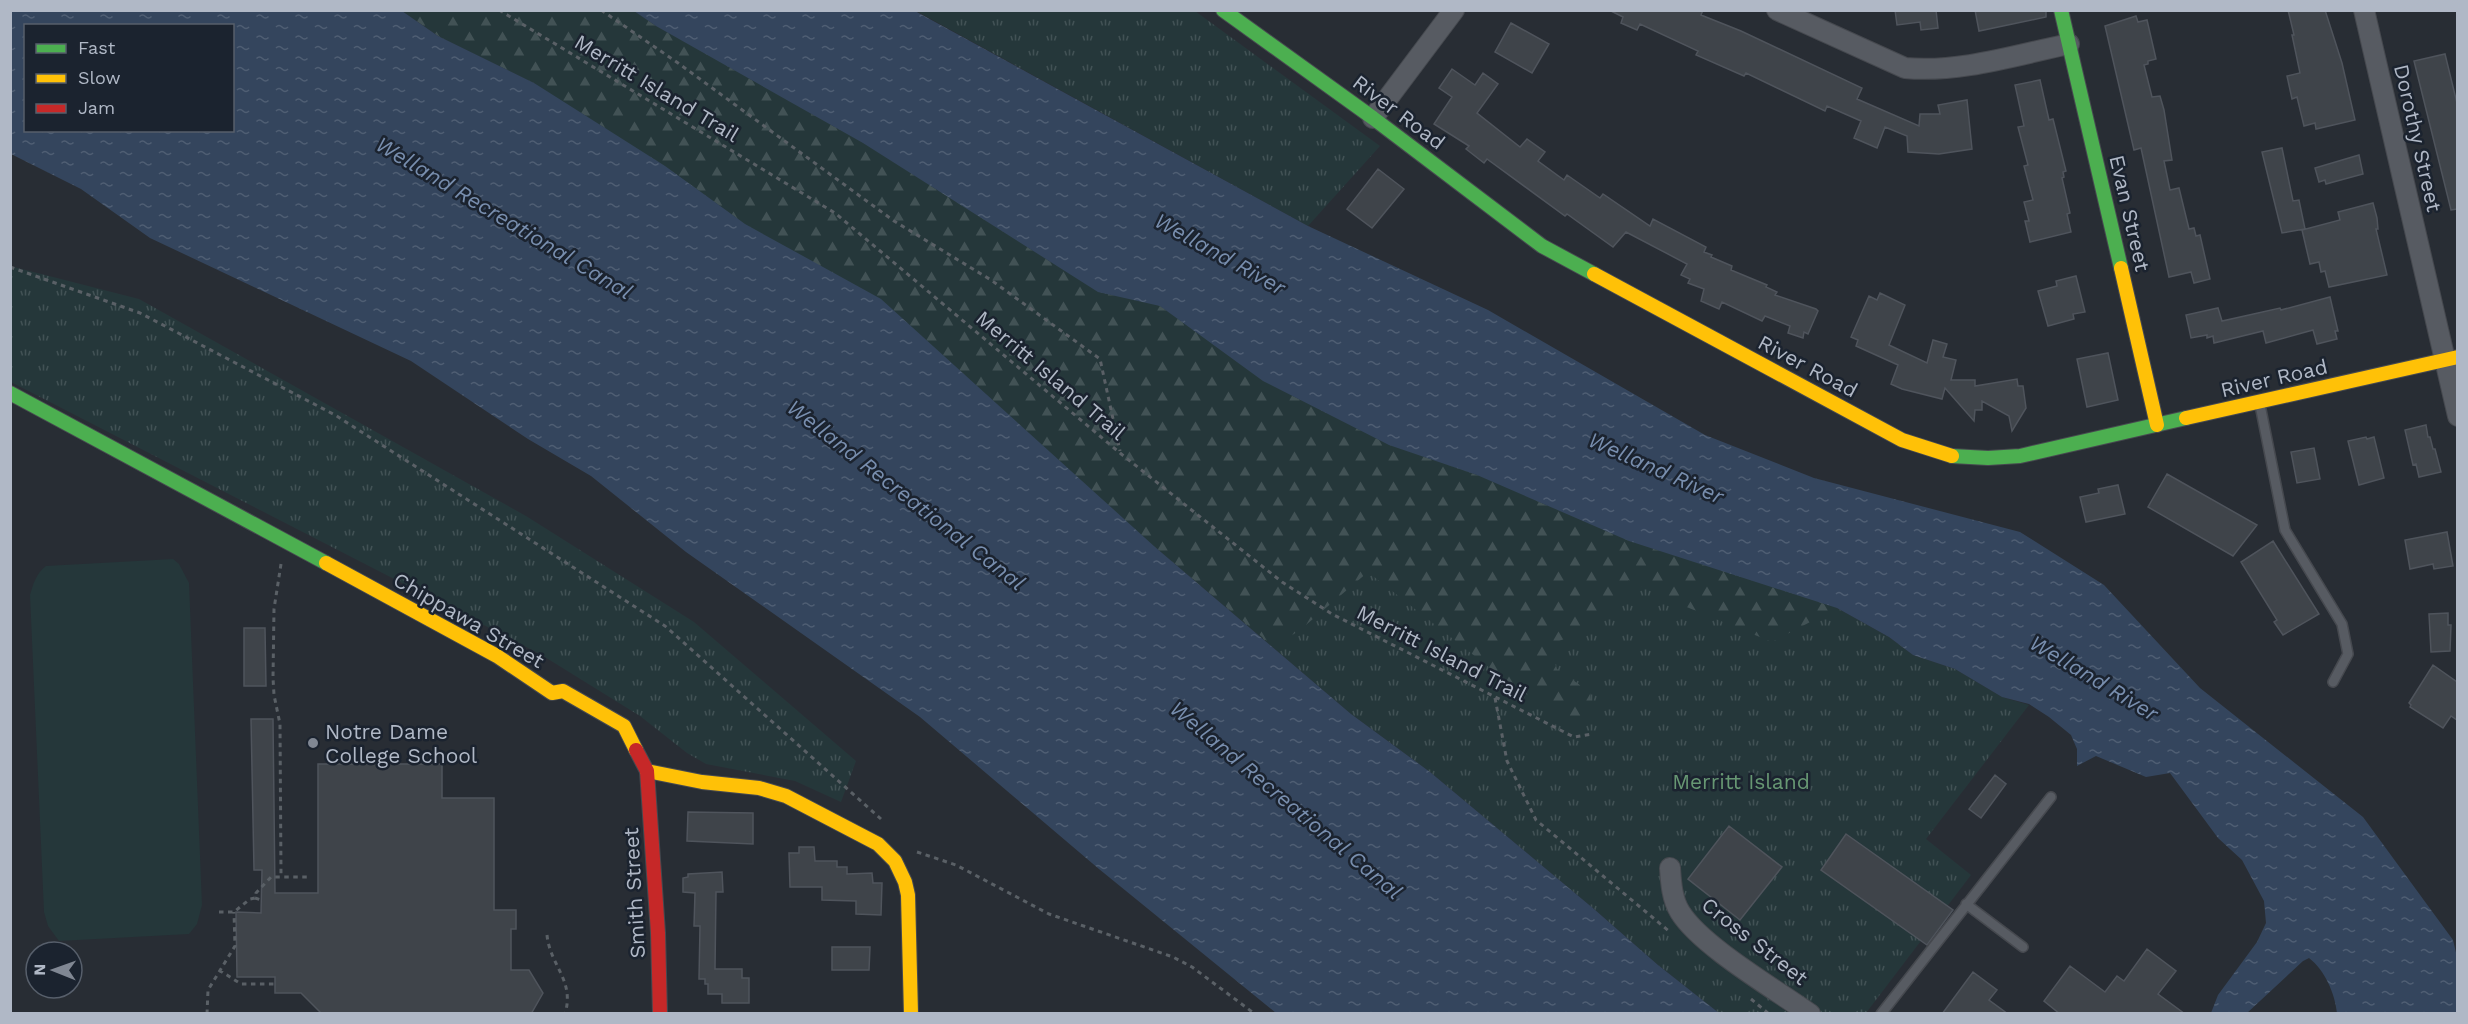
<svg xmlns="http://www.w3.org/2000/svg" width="2468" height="1024" font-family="'Work Sans',sans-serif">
<defs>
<pattern id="grass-tufts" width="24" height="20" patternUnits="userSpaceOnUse" patternTransform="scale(1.5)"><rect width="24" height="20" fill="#25373a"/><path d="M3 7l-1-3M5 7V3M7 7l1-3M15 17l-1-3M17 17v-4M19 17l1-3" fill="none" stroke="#425255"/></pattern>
<pattern id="forest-firs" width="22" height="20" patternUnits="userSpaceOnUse" patternTransform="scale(1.5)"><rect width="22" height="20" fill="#25373a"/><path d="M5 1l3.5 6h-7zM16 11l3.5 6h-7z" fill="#425255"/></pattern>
<pattern id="water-ripples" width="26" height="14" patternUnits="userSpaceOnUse" patternTransform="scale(1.5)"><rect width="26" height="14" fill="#34455d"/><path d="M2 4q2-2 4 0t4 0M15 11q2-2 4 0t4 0" fill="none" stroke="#4f5e73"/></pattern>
</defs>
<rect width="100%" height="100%" fill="#282d34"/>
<path fill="url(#grass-tufts)" d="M920,10L1195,11L1380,146L1308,226L918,12Z
M634,11L656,26L1837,608L1889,637L1913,655L1955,669L2002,697L2029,705L1926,839L1971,875L1866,1013H1719L1658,965L1594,909L1430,772L1351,714L1155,547L534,83L438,36Z
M10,266L139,299L526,516L694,622L856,761L841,802L795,781L706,764L687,753L640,716L540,654L11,382Z"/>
<path fill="url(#forest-firs)" d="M402,11H634L656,26L863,143L1098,292L1160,306L1263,381L1389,445L1477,475L1629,541L1837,608L1772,642L1672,601L1628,580L1597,627L1548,645L1557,669L1590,692L1593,719L1577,730L1495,672L1368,572L1300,630L1274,647L1155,547L745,224L665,166L534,83L438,36Z"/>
<path fill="#25373a" d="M173,559L179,564L189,583L202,905L197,924L189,934L59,941L48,926L44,912L30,595C33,584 36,574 46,566Z"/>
<path fill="url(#water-ripples)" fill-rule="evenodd" d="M10,11H402L438,36L534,83L665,166L745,224L881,299L1155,547L1351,714L1430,772L1594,909L1658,965L1719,1013H1276L1099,869L920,717L686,552L591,476L528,439L411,361L150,238L81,189L11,154ZM26,26H232V130H26Z
M634,11H915L1308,226L1488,310L1705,435L1814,478L2020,532L2104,585L2200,688L2363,817L2453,940L2457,957V1013H2337C2335,994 2325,970 2309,958L2303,961L2247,1013H2211L2218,995L2257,942L2266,923L2264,901L2242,860L2218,838L2170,773L2146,777L2096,756L2077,766V749L2071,735L2049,717L2029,704L2002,697L1955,669L1913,655L1889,637L1837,608L1629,541L1477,475L1389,445L1263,381L1160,306L1098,292L863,143L656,26Z"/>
<path fill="#3f444a" stroke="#4f545c" stroke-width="1.5" d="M1609,10H1703L1701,15L1741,31L1862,88L1857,99L1919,126L1920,114H1940L1938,105L1967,100L1972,149L1939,154L1908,152L1907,136L1885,127L1877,148L1854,138L1861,121L1827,106L1825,111L1746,73L1744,76L1696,55L1698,51L1640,24L1637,30L1621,23L1623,17Z
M1895,10H1936L1938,28L1921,30L1920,22L1897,25Z
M1975,10H2046V17L1979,31Z
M2288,10H2325L2342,63L2355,120L2316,129L2315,123L2304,126L2297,97L2292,99L2287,76L2300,73L2292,35H2294Z
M2136,16L2138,22L2147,20L2156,59L2148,61V64L2144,65L2152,97L2160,96L2164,110L2172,160L2164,161L2170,190L2179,188L2189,229L2194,228L2196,236L2200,235L2210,279L2194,283L2191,272L2169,277L2141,148L2134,150L2105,26Z
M1511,23L1549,44L1532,73L1495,52Z
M2445,54L2457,103V209L2451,210L2414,61Z
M1452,69L1475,85L1483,73L1498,84L1477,113L1520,147L1527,139L1545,152L1538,161L1564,180L1567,175L1600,198L1603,194L1650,226L1653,219L1706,247L1704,252L1712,255L1711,257L1732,266L1731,270L1767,285L1766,287L1777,292L1775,295L1816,309L1818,311L1808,334L1804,332L1803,338L1788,333L1790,326L1765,316L1762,321L1722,302L1719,309L1701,301L1704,289L1688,283L1690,279L1681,275L1687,264L1626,232L1613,247L1567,214L1565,216L1487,159L1484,163L1466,149L1469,146L1434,124L1452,97L1439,88Z
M2040,80L2049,120L2053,119L2066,171L2063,172L2064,177L2062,178L2070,213L2067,214L2071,232L2030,242L2025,221H2029L2024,202L2033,200L2024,166L2028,165L2018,127L2024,126L2015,85Z
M2282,148L2293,201L2299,200L2305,229L2282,233L2262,152Z
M2359,155L2363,174L2326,184L2325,180L2319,182L2315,168Z
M1378,169L1404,189L1372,228L1347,209Z
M2373,203L2377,218L2378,229H2376L2387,275L2329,287L2325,271L2321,272L2319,262L2310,264L2302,230L2340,220L2338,212Z
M2076,276L2085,312L2073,314L2074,319L2048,326L2038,291L2057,286L2056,281Z
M1880,293L1905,305L1889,345L1927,363L1933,340L1947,344L1943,357L1956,360L1951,380H1975V386L2017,379L2018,386H2023L2026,408L2012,431L2009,416L1982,401V410H1975L1974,421L1945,388L1942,399L1902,389L1891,384L1898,365L1856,346L1858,340L1851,337L1869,296L1877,300Z
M2330,297L2338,331H2335L2337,339L2317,344L2313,330L2266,343L2263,331L2214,343L2213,336L2207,338V335L2191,338L2186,315L2218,308L2222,321L2280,308L2281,310Z
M2108,353L2118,400L2087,407L2077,359Z
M2426,425L2428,437H2430L2433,449H2435L2441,472L2419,477L2416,464L2413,465L2405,430Z
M2366,437L2367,439L2374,437L2384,478L2359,485L2348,441Z
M2314,448L2320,479L2297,483L2291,452Z
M2167,474L2257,525L2233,556L2148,507Z
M2118,485L2125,514L2086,522L2080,497L2099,493L2098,489Z
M2447,532L2453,566L2434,569L2433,564L2410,569L2405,540Z
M2273,541L2319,614L2283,635L2274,622L2277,620L2241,562Z
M2448,613V625H2451L2450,651L2431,652L2429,614Z
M244,628H265L266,686H244Z
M2433,665L2457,682V720L2451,716L2443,728L2410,707L2411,705L2409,703Z
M251,719H273L275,893H318V764H442V798H494V910H516V929H511V970H529L543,993L531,1014L321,1013L301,993H275V977H237L236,912L261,913L262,870H254Z
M1995,775L2006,784L1981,818L1969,809Z
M688,812L753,813V844L687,841Z
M1729,826L1782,867L1740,920L1688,879Z
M1846,834L1953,910L1927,945L1821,870Z
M799,847H814L815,861H837V867H847V874L872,873L873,883H882L881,915L856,914V901L822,900V887H790L789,853H799Z
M722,872L723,892H716L715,969H742V978H749V1003H722V994H708V984H705V979H699L700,926H694L695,893L683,892V878L688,877V874Z
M832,947H870L869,970H832Z
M2147,949L2176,971L2158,994L2185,1014H2060L2044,1001L2070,966L2105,992L2117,976L2124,981Z
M1973,972L1997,990L1989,1000L2008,1014H1942Z"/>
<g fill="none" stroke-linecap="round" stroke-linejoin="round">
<defs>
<path id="lane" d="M2260,405L2285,530L2342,624L2348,654L2333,682
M1966,904L2023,947
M1881,1014L2051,797"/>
<path id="street" d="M1777,10L1905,68C1960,73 2016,55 2069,44
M2364,10L2458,416
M1373,118L1454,10
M1670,868C1671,883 1672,899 1680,912C1701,946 1775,989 1810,1014"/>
<path id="fast" d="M1223,10L1373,118L1542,246L1594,274
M2061,10L2121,268
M10,393L326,563
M1952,456L1988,458L2020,456L2186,418"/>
<path id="slow" d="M2121,268L2157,425
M1594,274L1902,440L1952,456
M2186,418L2458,357
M326,563L497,656L552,693L563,691L624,726L636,750
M647,771L702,782L759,788L786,796L878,844L895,861L905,882L908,895L911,1014"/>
<path id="jam" d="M636,750L647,771L658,933L660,1014"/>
</defs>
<use href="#lane" stroke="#46494f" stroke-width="12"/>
<use href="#street" stroke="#46494f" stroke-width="22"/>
<use href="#fast" stroke="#46494f" stroke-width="16"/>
<use href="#slow" stroke="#46494f" stroke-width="16"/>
<use href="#jam" stroke="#46494f" stroke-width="16"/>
<path stroke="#5a6066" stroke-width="3" stroke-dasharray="4.5 4.5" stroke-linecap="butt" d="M499,10L835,213L1120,453L1282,582L1332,614L1574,737L1593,734
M601,10L678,63L894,221L991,280L1100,359L1120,451
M10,267L140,313L335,415L665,626L881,819
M281,564L274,609L273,678L274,695L280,724L281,876
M1495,698L1507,761L1536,820L1670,932
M917,852L956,865L1049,914L1173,957L1192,967L1255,1014
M255,898L261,900
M219,912H234L250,899L255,898L256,893L271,877H310
M547,935C550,966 575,980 565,1014
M219,970L241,984H275
M1751,999L1769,1014
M207,1014L208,990L235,946L234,912"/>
<use href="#lane" stroke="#575b62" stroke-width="9"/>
<use href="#street" stroke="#575b62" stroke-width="20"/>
<use href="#fast" stroke="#4caf50" stroke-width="14"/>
<use href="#slow" stroke="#ffc107" stroke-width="14"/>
<use href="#jam" stroke="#c62828" stroke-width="14"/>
</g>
<circle fill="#808793" stroke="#1b232f" stroke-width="2" cx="313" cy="743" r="6"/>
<g text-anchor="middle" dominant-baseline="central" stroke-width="5" stroke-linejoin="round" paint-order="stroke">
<g font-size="21" fill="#b0b8c6" stroke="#1b232f">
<text transform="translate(657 88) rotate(31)">Merritt Island Trail</text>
<text transform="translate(1399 112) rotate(37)">River Road</text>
<text transform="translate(2418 138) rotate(77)">Dorothy Street</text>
<text transform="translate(2130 213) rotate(77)">Evan Street</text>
<text transform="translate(1808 366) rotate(28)">River Road</text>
<text transform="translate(1051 375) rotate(40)">Merritt Island Trail</text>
<text transform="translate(2274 378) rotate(-13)">River Road</text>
<text transform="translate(469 620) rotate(30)">Chippawa Street</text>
<text transform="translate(1442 653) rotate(27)">Merritt Island Trail</text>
<text transform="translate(634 893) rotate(-93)">Smith Street</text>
<text transform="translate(1755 941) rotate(38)">Cross Street</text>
</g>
<g font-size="21" fill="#b0b8c6" stroke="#1b232f" text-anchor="start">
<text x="325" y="731">Notre Dame<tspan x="325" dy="24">College School</tspan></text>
</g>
<g font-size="21" fill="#679773" stroke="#1b232f">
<text x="1741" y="781">Merritt Island</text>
</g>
<g font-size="22" font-style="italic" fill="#788eae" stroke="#1b232f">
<text transform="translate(504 218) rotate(31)">Welland Recreational Canal</text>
<text transform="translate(1220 254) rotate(29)">Welland River</text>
<text transform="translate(1656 468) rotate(24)">Welland River</text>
<text transform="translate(906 495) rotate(38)">Welland Recreational Canal</text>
<text transform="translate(2094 678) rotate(31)">Welland River</text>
<text transform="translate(1286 800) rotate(40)">Welland Recreational Canal</text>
</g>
</g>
<rect width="2468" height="1024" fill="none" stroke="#b0b8c6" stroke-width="24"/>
<rect x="24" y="24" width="210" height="108" fill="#1b232f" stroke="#575f6b" stroke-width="1.5"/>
<rect x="36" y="44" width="30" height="9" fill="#4caf50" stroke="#575f6b" stroke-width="1.5"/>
<text x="78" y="54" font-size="18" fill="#b0b8c6">Fast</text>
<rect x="36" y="74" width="30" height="9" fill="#ffc107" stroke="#575f6b" stroke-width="1.5"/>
<text x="78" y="84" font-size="18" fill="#b0b8c6">Slow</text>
<rect x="36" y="104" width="30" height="9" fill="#c62828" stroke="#575f6b" stroke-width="1.5"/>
<text x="78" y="114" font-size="18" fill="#b0b8c6">Jam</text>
<g transform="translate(54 970) rotate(271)"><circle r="28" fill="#1b232f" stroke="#575f6b" stroke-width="1.5"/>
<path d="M0-4.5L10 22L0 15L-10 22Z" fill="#808793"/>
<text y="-9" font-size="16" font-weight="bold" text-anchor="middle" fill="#b0b8c6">N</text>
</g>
</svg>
